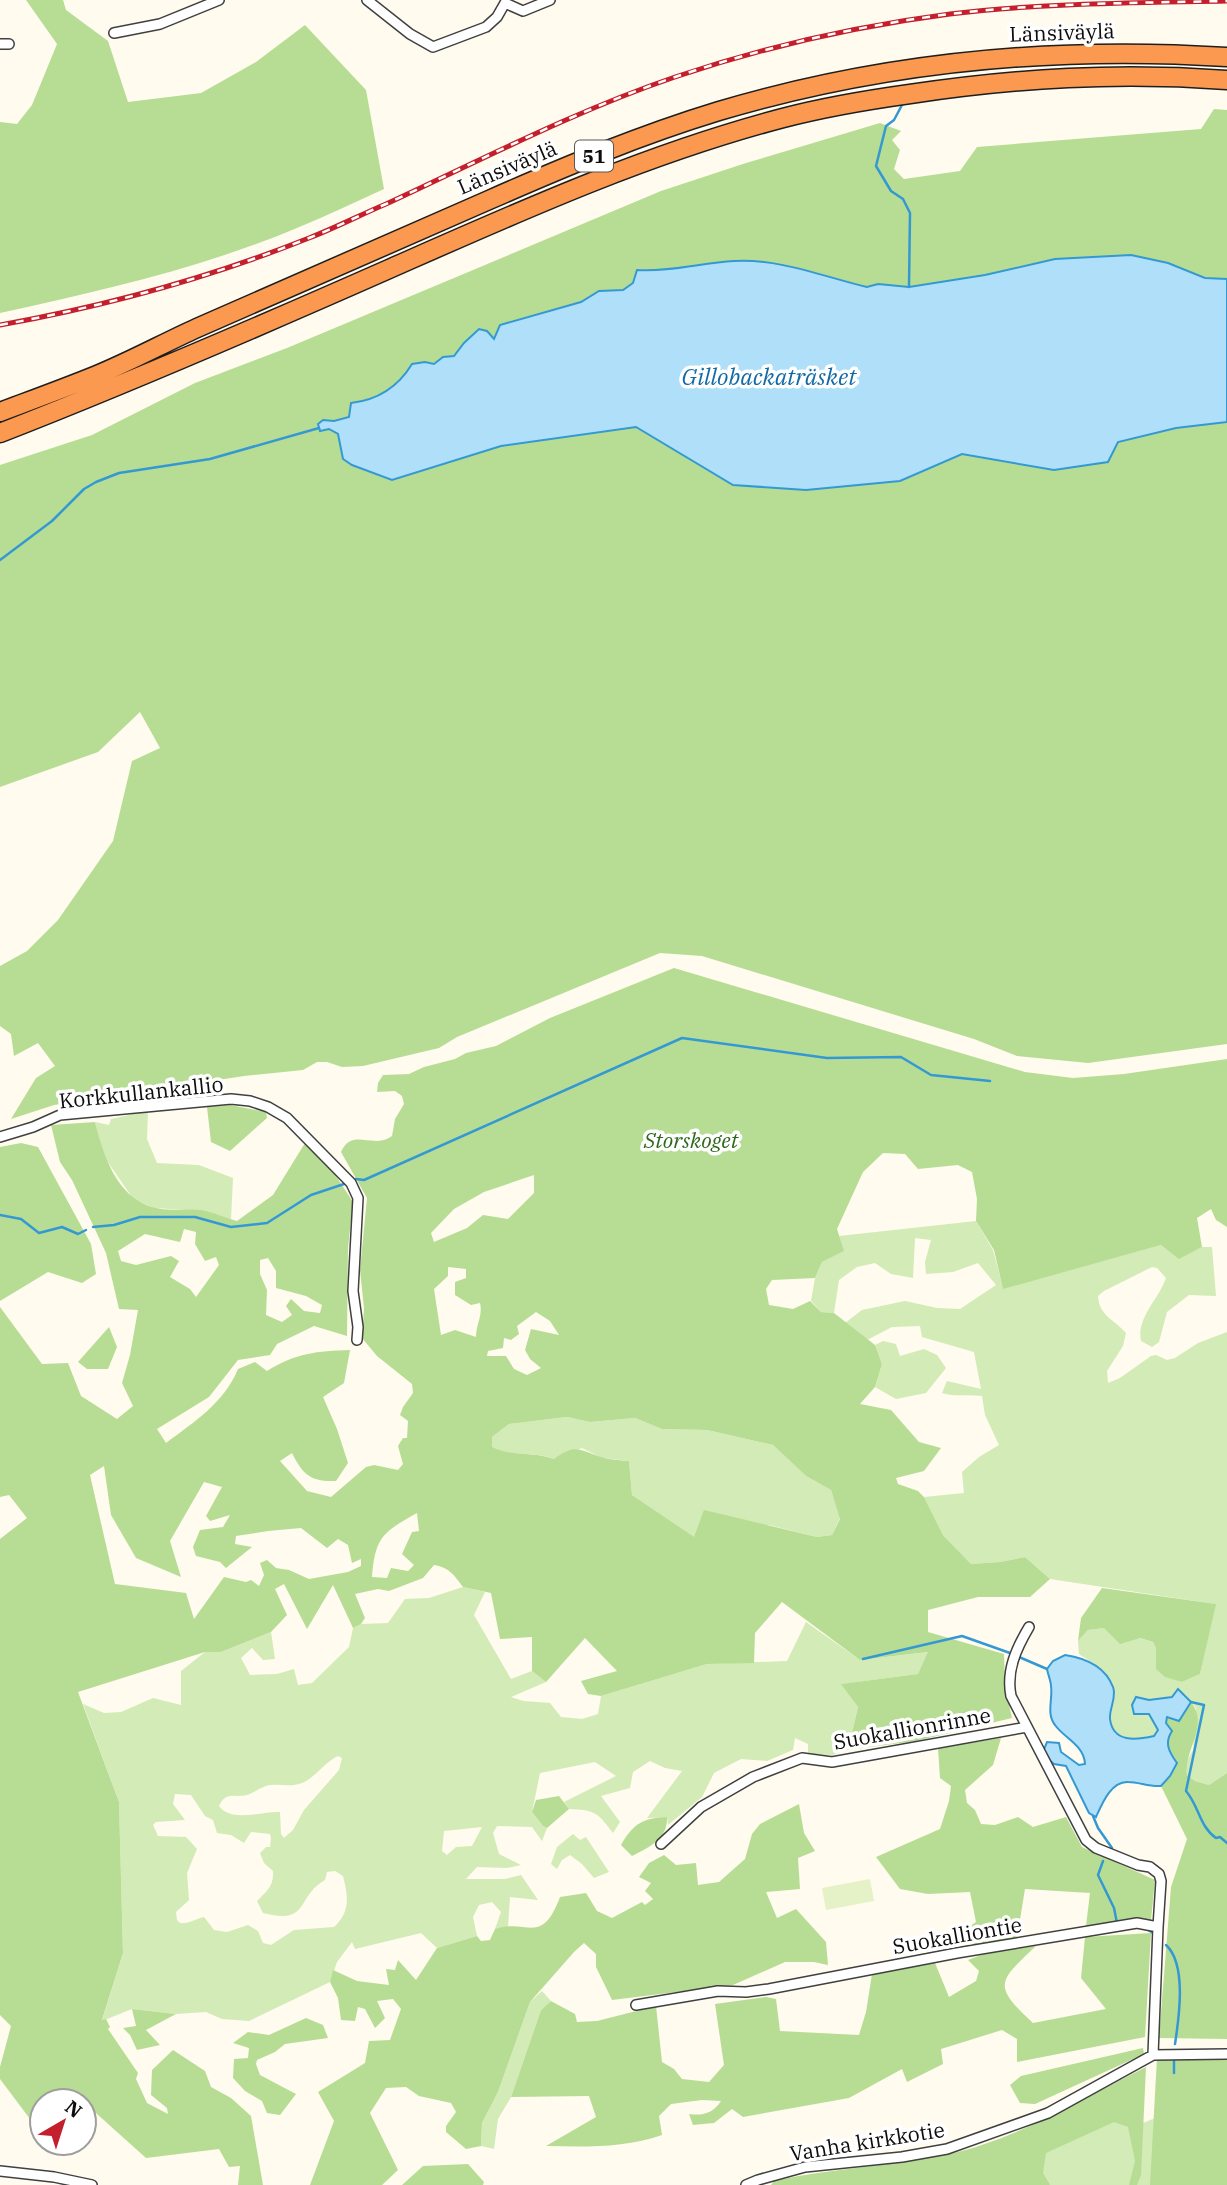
<svg xmlns="http://www.w3.org/2000/svg" width="1227" height="2185" font-family="'IBM Plex Serif',serif">
<rect width="100%" height="100%" fill="#fffbee"/>
<path fill="#d3ebb6" fill-rule="evenodd" d="M148,1111L147,1139L157,1163L199,1165L233,1178L231,1219L203,1211L155,1208L134,1200L103,1155L95,1122L109,1125L111,1119Z
M976,1221L993,1250L1003,1288L1161,1245L1179,1258L1202,1247H1212L1216,1296L1189,1295L1167,1312L1159,1342L1152,1347L1141,1341C1136,1318 1159,1299 1166,1278L1157,1268L1152,1267L1104,1291L1098,1296C1099,1316 1115,1320 1126,1333L1123,1346L1107,1371L1108,1383L1120,1378L1151,1356L1156,1355L1167,1360L1175,1358L1198,1343L1227,1332V1773L1209,1785L1195,1781L1187,1775L1185,1764L1193,1750L1196,1708L1185,1694L1149,1700V1714L1158,1730L1154,1736C1135,1740 1107,1743 1111,1715C1112,1707 1116,1695 1114,1688C1109,1671 1092,1663 1079,1654L1078,1641L1088,1630L1104,1628L1153,1642L1156,1648V1669L1182,1682L1200,1674L1215,1604L1050,1579L1025,1557L1000,1562L971,1564L943,1535L924,1497L964,1493L962,1472L979,1457L999,1445L985,1415L982,1396C968,1394 955,1397 942,1393L947,1381L981,1389L974,1352L922,1337L920,1326L892,1327L867,1340L845,1323L862,1310L905,1301L937,1308L960,1309L996,1285L978,1263L953,1272L926,1274L925,1262L931,1240L915,1238L913,1278L891,1274L875,1263L857,1267L839,1280L834,1313L821,1312L811,1301L815,1278L822,1262L843,1251L839,1236Z
M883,1341L896,1344L900,1356L924,1349L937,1355L946,1368L926,1393L896,1399L875,1387L882,1364L875,1345Z
M567,1417L590,1422L635,1418L662,1429L707,1430L773,1445L806,1476L831,1490L840,1518L832,1535L817,1537L769,1525L694,1538L632,1495L629,1461L602,1458L582,1448L554,1459C534,1451 511,1457 492,1448V1437L509,1424Z
M463,1587L485,1592L474,1615L511,1679L532,1671L546,1682L511,1697L523,1701L550,1703L561,1717L582,1719L598,1714L601,1696L707,1664L787,1661L806,1622L860,1660L929,1652L918,1674L842,1684L858,1707L848,1750L832,1755L808,1754V1744L795,1738L793,1750L767,1761L741,1759L714,1773L702,1797L668,1825L667,1817L647,1818L682,1771L665,1768L650,1761L633,1772L630,1788L601,1796L620,1822L613,1833C598,1813 596,1810 569,1809L564,1802L616,1776L595,1762L540,1773L532,1812L543,1826L547,1828L542,1841L532,1827L497,1826L493,1833L499,1854L521,1865L507,1868L477,1867L466,1879H505L521,1875L538,1900L510,1897L508,1927L495,1929L501,1912L492,1902L479,1905L473,1917L477,1936L437,1948L421,1933L355,1949L352,1942L337,1962L330,1982L249,2021L222,2019L206,2012L176,2014L132,2009L102,2021L123,1953L119,1802L83,1704L104,1713L121,1712L153,1698L181,1705V1671L205,1652H221L271,1632L275,1659L263,1660L252,1648L241,1658L250,1675L277,1674L294,1669L298,1685L312,1683L349,1647L353,1628L361,1624L388,1623L405,1599L429,1598ZM338,1756L342,1758L339,1770L304,1810L293,1830L284,1838L281,1834L280,1812C262,1811 231,1823 219,1806C226,1791 234,1798 247,1795C253,1793 260,1788 266,1786C276,1783 288,1787 299,1784C314,1780 323,1763 338,1756ZM175,1794L191,1795L205,1816L213,1820L217,1833L231,1835L244,1843L251,1832L270,1834L271,1838L270,1847H266L260,1853L264,1863L273,1871C274,1886 267,1891 257,1901L263,1913C311,1925 295,1897 325,1880L327,1872L335,1871L343,1876C348,1896 351,1911 334,1927L294,1930L271,1945L263,1943L258,1931L248,1925L227,1932L214,1930L204,1917C195,1919 189,1924 180,1923L177,1920L176,1912L189,1900L187,1873L197,1849L186,1837L158,1836L153,1825L156,1822L185,1820L173,1804ZM482,1827L472,1846L456,1847L447,1855L442,1851L444,1831Z
M573,1834L580,1840L586,1837L609,1872L594,1878L582,1864L570,1855L562,1860L557,1869L551,1864L557,1847Z
M542,1991L551,2001L541,2010L511,2097L498,2119L494,2149L481,2146L482,2123L498,2092L530,2002Z
M1165,2114L1227,2185H916L1116,2117L1143,2123Z"/>
<path fill="#b7dd94" fill-rule="evenodd" d="M26,0H63L66,10L108,41L128,102L201,93L256,62L305,25L366,90L384,189C355,202 326,216 297,228C202,268 100,291 0,313V122L17,124L32,105L57,44Z
M1214,109L1227,110V1044L1088,1063L1017,1056L974,1039L702,956L660,953L457,1037L439,1048L363,1066L342,1067L327,1062H317L303,1070L244,1076L54,1105L11,1119L36,1078L55,1066L38,1043L14,1056L11,1034L0,1026V966L27,951L58,920L113,841L132,761L160,748L140,712L98,752L0,787V465L92,435L195,383L287,348L661,191L746,163L880,123L901,131L892,140L900,150L894,169L904,179L960,171L977,147L1201,129Z
M674,968L1025,1072L1073,1078L1124,1074L1227,1059V1227L1216,1220L1211,1209L1197,1218L1202,1247L1179,1259L1161,1245L1003,1289L994,1250L976,1221L977,1199L972,1172L958,1165L918,1169L905,1154L883,1153L863,1172L837,1229L844,1251L822,1262L815,1278L772,1280L766,1289L769,1305L793,1309L810,1301L821,1312L834,1313L875,1345L882,1364L875,1387L860,1404L891,1410L919,1442L941,1448L924,1471L896,1478L898,1484L918,1491L924,1497L943,1535L971,1564L1000,1562L1025,1557L1050,1579L1030,1597H978L928,1610V1632L1004,1654L1005,1686L1012,1718L916,1741L848,1750L858,1707L841,1684L918,1674L928,1652L860,1660L782,1602L755,1633L754,1663L707,1664L601,1696L588,1694L581,1681L617,1671L585,1638L546,1682L532,1671V1637L500,1639L491,1593L463,1587C454,1575 450,1568 434,1565L423,1578L389,1591L378,1589L355,1594L365,1618L361,1624L353,1628L333,1585L307,1629L284,1584L275,1589L287,1615L271,1632L221,1652H205L78,1692L119,1802L123,1953L102,2020L106,2019L110,2027L108,2029L138,2073L136,2079L147,2103L168,2114L167,2108L151,2095L152,2070L173,2050L205,2071L211,2087L231,2098L251,2116L263,2185H238L240,2166L229,2167L219,2149L146,2158L77,2096L75,2101H42V2135L0,2079V2067L11,2026L0,2015V1539L27,1518L9,1495L0,1497V1307L42,1364L68,1363L81,1396L117,1419L133,1406L122,1383L130,1355L138,1310L119,1309L106,1253L72,1180L60,1162L51,1125L95,1122C103,1155 117,1197 152,1207C168,1212 185,1208 201,1210C213,1212 226,1218 237,1221L273,1195L305,1143L334,1173L353,1202L348,1248L347,1336L314,1326L277,1344L270,1355L238,1360L209,1397L157,1429L166,1443C194,1422 224,1403 238,1369L255,1362L267,1371C296,1353 317,1351 350,1350L344,1383L323,1397L337,1429L348,1463L336,1481C311,1482 303,1475 292,1453L280,1461L307,1491L331,1497L366,1467L374,1465L398,1470L403,1464L398,1446L403,1438H407L408,1421L400,1415L403,1407L413,1393L412,1384L377,1356L362,1338L364,1308L360,1270L367,1198L341,1152C352,1127 373,1150 392,1136L395,1119L404,1104L402,1096L395,1091L377,1092L378,1083L383,1075L409,1074L424,1067L455,1059L466,1053L496,1046L550,1018ZM534,1175V1193L508,1219L483,1215L467,1228L434,1242L431,1233L454,1209L484,1192ZM184,1229L196,1232L195,1244L205,1261L216,1257L219,1265L196,1297L190,1289L170,1277L179,1261L171,1256L136,1265L121,1261L118,1251L145,1234L180,1242ZM268,1258L276,1271V1288L306,1296L322,1305L320,1313L304,1311L291,1299L286,1306L292,1315L282,1322L266,1315L267,1290L260,1274V1260ZM448,1267L466,1269V1278L455,1282V1295L471,1305L480,1303C483,1316 476,1324 476,1337L455,1330L441,1335L434,1289L448,1276ZM536,1312L550,1321L559,1335L531,1329L525,1350L530,1359L541,1368L527,1375L514,1369L506,1356H487L488,1351L503,1348L504,1338L511,1340L519,1334L517,1326ZM567,1417L590,1422L635,1418L662,1429L707,1430L773,1445L806,1476L831,1490L840,1519L832,1535L817,1537L704,1510L694,1537L632,1495L629,1461C620,1460 609,1460 601,1457C579,1450 576,1443 554,1459C534,1451 511,1457 492,1447V1437L509,1424ZM104,1466L111,1515L136,1558L181,1577L170,1541L204,1482L222,1487L206,1516L210,1521L230,1515L223,1527L200,1530L193,1547L196,1556L220,1562L226,1568L252,1547L235,1544L236,1536L268,1531L301,1528L327,1548L338,1539L348,1545L352,1563L361,1559V1566L348,1572L309,1579L289,1570L276,1568L267,1560L260,1563L264,1575L259,1586L251,1580L246,1582L224,1577L194,1619L186,1593L115,1584L90,1475ZM417,1513L419,1531L412,1532L402,1554L414,1565L408,1571L391,1568L387,1578L372,1577C375,1537 383,1532 417,1513Z
M230,1105L266,1112L267,1118L230,1151L211,1142L207,1107Z
M21,1143L38,1147L91,1244L96,1274L82,1283L48,1272L0,1301V1147Z
M109,1327L117,1347L108,1369H87L78,1362Z
M1102,1588L1216,1604L1200,1674L1182,1682L1165,1677L1156,1669V1648L1153,1642L1140,1638L1120,1644L1104,1628L1088,1630L1078,1641L1081,1618Z
M1191,1702C1210,1726 1183,1751 1187,1775L1195,1781L1209,1785L1227,1773V2039L1159,2038L1171,1887L1187,1839L1161,1786L1170,1776L1166,1722L1167,1716L1180,1720Z
M1001,1738L993,1765L965,1790L967,1803L975,1810L981,1824L995,1825L1018,1817L1033,1827L1066,1817L1082,1847L1155,1880L1151,1920L1136,1919L1086,1926L1090,1893L1025,1889L1017,1938L959,1949L958,1934L976,1922L970,1892L928,1894L900,1889L876,1857L940,1829L949,1801L951,1786L940,1778L938,1748Z
M559,1796L569,1809L547,1828L543,1826L532,1812L536,1800Z
M799,1804L804,1833L815,1851L798,1858L800,1889L766,1892L777,1918L796,1909L826,1942L828,1965L814,1962H785L733,1985L612,2000L596,1967V1954L584,1943L574,1952L530,2002L498,2092L482,2123L481,2146L466,2149L446,2132V2126L456,2112L451,2103L419,2096L406,2087L386,2088L370,2113L398,2170L382,2185H310L334,2121L318,2092L365,2063L369,2041L390,2040L401,2009L393,1999L377,2001L385,2018L375,2028L365,2009L358,2007L355,2021L341,2020L338,1998L330,1982L333,1970L357,1981L389,1985L386,1969L395,1970L398,1960L416,1980L437,1948L477,1936L481,1941L490,1940L495,1929C528,1918 541,1947 560,1897L586,1893L597,1911L612,1918L642,1902L645,1905L653,1899L645,1891L651,1883L639,1877L649,1863L664,1855L676,1865L696,1863L698,1885L719,1882L745,1859L752,1834L760,1824Z
M667,1817C668,1839 649,1847 632,1856L621,1845C634,1823 643,1818 667,1817Z
M1151,1933L1145,2037L1017,2062V2039L1002,2030L941,2049L943,2064L907,2082L902,2069L849,2098L743,2117L732,2109L714,2123L693,2125L689,2114C704,2116 713,2113 721,2101L702,2100L671,2104L659,2116L662,2135C626,2148 584,2147 546,2146L596,2117L589,2096L511,2097L541,2010L551,2001L575,2014L577,2022L597,2021L656,2006L662,2062L674,2069L682,2079L709,2082L724,2065L715,2004L766,1997L776,1999L780,2031L859,2035L866,2012L872,1974L935,1963L949,1997L976,1981L979,1971L968,1960L989,1952L1036,1946C998,1982 992,1985 1033,2023L1106,2009L1081,1978L1085,1937Z
M132,2009L176,2014L146,2030L160,2045L137,2050L130,2035L123,2028L136,2026Z
M306,2018L323,2025L328,2038L285,2044L275,2052L257,2060L256,2064L260,2075L296,2094L280,2115L267,2113L262,2101L245,2091L233,2078L234,2059L248,2058L249,2048L233,2043L248,2032L269,2035Z
M1143,2048L1144,2054L1035,2104L1020,2103L1010,2085L1021,2076Z
M1227,2056V2185H1150L1157,2058Z
M1146,2067L1141,2175L1137,2185H1129L1135,2161L1128,2127L1114,2122L1046,2153L1043,2173L1050,2185H771L774,2181C832,2168 892,2166 949,2154C1018,2139 1084,2098 1146,2067Z
M468,2164L484,2182L483,2185H402L423,2166Z"/>
<path fill="#e5f2c8" d="M870,1879L874,1901L826,1910L822,1888Z"/>
<path fill="#b0e0f9" stroke="#3499d3" stroke-width="2" d="M1131,255L1168,263L1205,278L1227,279V422L1176,428L1118,442L1108,462L1054,470L962,454L900,481L806,490L733,485L636,427L501,446L392,480L352,465L343,459L338,434L329,429L320,431L318,424L323,420L334,421L349,417L351,403C378,400 398,387 412,364L425,362L434,364L443,357L454,356L464,343L479,329L487,331L494,339L500,325L581,302L599,291L623,290L633,283L637,270C670,272 701,263 734,261C777,258 825,277 867,287L878,284L909,287L985,275L1055,259Z
M1065,1655C1085,1658 1105,1666 1113,1687C1117,1697 1109,1709 1110,1719C1113,1743 1136,1740 1154,1736L1158,1730L1149,1714H1134L1132,1705L1136,1697L1149,1700L1172,1697L1178,1689L1191,1702L1179,1721L1167,1717L1166,1723L1172,1731C1164,1743 1169,1752 1177,1763L1170,1776L1161,1786C1149,1787 1139,1782 1128,1782C1111,1781 1102,1804 1096,1817L1089,1813L1066,1766L1054,1764L1042,1754L1047,1742L1059,1743L1061,1752L1079,1765L1085,1764C1084,1745 1064,1738 1055,1725C1046,1714 1053,1699 1051,1686C1051,1681 1048,1675 1047,1669L1053,1661Z"/>
<g fill="none" stroke-linecap="round" stroke-linejoin="round">
<path stroke="#3499d3" stroke-width="2.5" d="M902,105L894,120L886,126L876,166L891,191L903,199L910,213L909,287
M0,560L52,521L84,489L96,482L119,473L210,459L319,428
M356,1179L364,1180L682,1038L827,1058L901,1057L931,1075L990,1081
M0,1215L21,1219L39,1233L62,1227L78,1234L86,1230
M93,1227L114,1225L140,1217H195L231,1227L267,1223L311,1195L347,1183
M1019,1657L1047,1669
M863,1659L962,1636L1010,1653
M1191,1702L1204,1705L1186,1791C1199,1806 1199,1826 1216,1838L1220,1837L1227,1843
M1093,1816L1098,1828L1112,1848
M1103,1861L1098,1875L1114,1908L1117,1923
M1145,1928L1153,1933
M1166,1945C1187,1964 1179,2018 1175,2044
M1174,2073V2059"/>
<defs>
<path id="street" d="M367,0L410,34L433,47L486,27L497,17L505,3L523,11L550,0
M114,33L160,24L219,0
M0,44H9
M0,1137L33,1127L60,1115L231,1099L250,1101L268,1107L287,1118L351,1183L358,1198L353,1291L358,1327L357,1340
M1029,1627C1016,1649 1006,1671 1011,1696L1086,1840L1096,1848L1138,1865L1150,1867L1159,1874L1161,1881L1158,1927
M661,1844L701,1807L753,1777L802,1758L832,1762L1027,1727
M636,2005L718,1991L746,1992L769,1989L957,1953L1137,1923L1158,1927L1153,2055
M0,2171L54,2177L92,2185
M746,2185L758,2180L805,2167L902,2157L947,2149L1048,2113L1153,2055L1227,2054"/>
<path id="highway" d="M0,412C32,400 65,388 97,375C131,361 164,343 197,328C294,285 391,242 489,200C564,167 640,135 719,111C884,62 1056,46 1227,57
M0,433C131,382 260,326 389,269C518,212 646,154 783,118C825,107 867,100 910,94C1018,78 1118,72 1227,80"/>
</defs>
<use href="#street" stroke="#404040" stroke-width="12"/>
<use href="#highway" stroke="#1e1e1e" stroke-width="21"/>
<use href="#street" stroke="#fff" stroke-width="9"/>
<use href="#highway" stroke="#fb9950" stroke-width="18"/>
<defs>
<path id="rail" d="M0,325C106,306 209,278 309,238C335,228 360,215 386,204C481,160 575,111 675,77C764,47 857,26 950,14C1042,3 1135,3 1227,1"/>
</defs>
<use href="#rail" stroke="#c41f2c" stroke-width="5"/>
<use href="#rail" stroke="#fff" stroke-width="2.5" stroke-dasharray="8" stroke-linecap="butt"/>
</g>
<g text-anchor="middle" dominant-baseline="central" stroke-width="7" stroke-linejoin="round" paint-order="stroke">
<rect fill="#fff" stroke="#565656" stroke-width="2" x="575" y="140.5" width="38" height="31" rx="5"/>
<g font-size="19" font-weight="bold" fill="#0d0d0d">
<text x="594" y="156">51</text>
</g>
<g font-size="21" fill="#0d0d0d" stroke="#fff">
<text transform="translate(1062 32) rotate(-2)">Länsiväylä</text>
<text transform="translate(507 167) rotate(-23)">Länsiväylä</text>
<text transform="translate(141 1092) rotate(-6)">Korkkullankallio</text>
<text transform="translate(912 1728) rotate(-10)">Suokallionrinne</text>
<text transform="translate(957 1935) rotate(-10)">Suokalliontie</text>
<text transform="translate(867 2141) rotate(-9)">Vanha kirkkotie</text>
</g>
<g font-size="21" font-style="italic" fill="#2d681b" stroke="#fff">
<text x="691" y="1140">Storskoget</text>
</g>
<g font-size="23" font-style="italic" fill="#1169a5" stroke="#fff">
<text x="769" y="376">Gillobackaträsket</text>
</g>
</g>
<g transform="translate(63 2122) rotate(39)"><circle r="33" fill="#ffffff" stroke="#9e9e9e" stroke-width="2"/>
<path d="M0-5L12 26L0 18L-12 26Z" fill="#c41f2c"/>
<text y="-10" font-size="19" font-weight="bold" text-anchor="middle" fill="#0d0d0d">N</text>
</g>
</svg>
